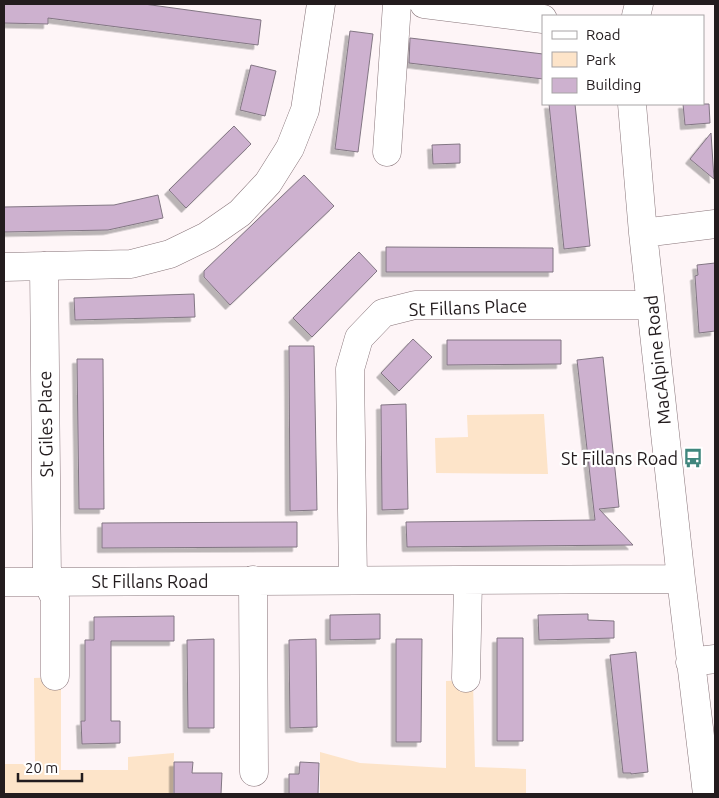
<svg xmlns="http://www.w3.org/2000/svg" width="719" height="798" font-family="Ubuntu,sans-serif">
<defs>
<filter id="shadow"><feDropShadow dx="-4.5" dy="4.5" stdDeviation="0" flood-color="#0004"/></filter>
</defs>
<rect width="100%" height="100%" fill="#fef5f7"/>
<path fill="#fde4c9" d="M544,414L548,474L436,473L435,438L468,437L467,415Z
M61,677V770H128V757L174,753L173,794H4V764H35L34,678Z
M473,680L475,767L526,769V794H320V752L360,763L446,768V681Z"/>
<path fill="#cdb1cf" stroke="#827683" filter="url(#shadow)" d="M4,4H144L261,20L258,45L48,18V24L4,23Z
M350,31L373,34L358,152L335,149Z
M410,38L543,54V79L409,63Z
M251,65L276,71L265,116L240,110Z
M549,104H575L590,246L564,249Z
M683,104H709L710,123L685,125Z
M234,126L251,144L186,208L169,190Z
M711,133L714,179L690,159Z
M460,144V163L433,164L432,145Z
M304,175L334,206L230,305L204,277V271Z
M158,195L163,218L108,230L4,232V207L114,205Z
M386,247L553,248V272H386Z
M359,252L377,271L312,337L293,318Z
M715,263V331L699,333L695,276L698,275L697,265Z
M194,294L195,317L75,320L74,298Z
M413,339L432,357L399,391L381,373Z
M447,340H561V364L447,365Z
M289,346H314L317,510L290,511Z
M603,357L619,507L599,509L633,545L407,547L406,522L595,520L577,360Z
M77,359H103L104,509H79Z
M406,404L408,509L382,510L381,405Z
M297,522V547L102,548V523Z
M380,614V639L330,640V615Z
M588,614V620L614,621V638L539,640L538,615Z
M174,616V641H111V721H120V743L82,744L81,721H85V640H94V617Z
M497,638H523V741H497Z
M214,639V728H188L187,640Z
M316,639L317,727L290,728L289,640Z
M396,639H422L421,742H396Z
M636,652L648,772L631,774V773H623L610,655Z
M174,762H193L192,773H222L221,794H174Z
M300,762L319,763L318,794H289V774H299Z"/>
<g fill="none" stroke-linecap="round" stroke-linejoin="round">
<defs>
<path id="minor" d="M424,4L543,19
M636,16L639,4
M632,104L643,233L681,579L707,794
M387,152L397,4
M643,233L715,224
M44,266L47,581L55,598V676
M4,267L131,264L170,254L207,236L240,213L268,183L290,148L305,110L321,4
M253,580L254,772
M353,580L350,369L359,338L383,313L415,305H651
M4,582L681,579
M690,662L715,659
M466,678L468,581"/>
</defs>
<use href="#minor" stroke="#88757a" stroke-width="29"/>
<use href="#minor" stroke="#fff" stroke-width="28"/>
</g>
<defs>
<symbol id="bus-bare" viewBox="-9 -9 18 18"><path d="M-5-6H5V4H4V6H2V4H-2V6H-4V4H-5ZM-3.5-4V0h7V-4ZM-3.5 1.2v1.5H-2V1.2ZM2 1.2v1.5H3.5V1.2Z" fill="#40867d" stroke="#fff" stroke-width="2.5" paint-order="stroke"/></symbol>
</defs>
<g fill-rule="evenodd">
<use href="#bus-bare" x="679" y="444" width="28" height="28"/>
</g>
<g text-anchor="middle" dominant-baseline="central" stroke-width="4.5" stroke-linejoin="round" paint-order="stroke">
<g font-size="18" fill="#231c1e" stroke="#fff">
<text transform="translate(468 307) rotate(-2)">St Fillans Place</text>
<text transform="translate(657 360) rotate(-96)">MacAlpine Road</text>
<text transform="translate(45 424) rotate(-91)">St Giles Place</text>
<text x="150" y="581">St Fillans Road</text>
</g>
<g font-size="18" fill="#231c1e" stroke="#fff" text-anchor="end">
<text x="678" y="458">St Fillans Road</text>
</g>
</g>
<rect width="719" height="798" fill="none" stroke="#231c1e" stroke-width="10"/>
<rect x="542" y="15" width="162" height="90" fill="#ffffff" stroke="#a7a4a5"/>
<rect x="552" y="31" width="25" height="8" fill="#ffffff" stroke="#a7a4a5"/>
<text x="586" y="40" font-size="15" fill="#231c1e">Road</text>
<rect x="552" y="52" width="25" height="15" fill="#fde4c9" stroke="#a7a4a5"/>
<text x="586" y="65" font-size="15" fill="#231c1e">Park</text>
<rect x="552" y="78" width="25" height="15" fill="#cdb1cf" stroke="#a7a4a5"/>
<text x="586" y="90" font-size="15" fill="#231c1e">Building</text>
<path d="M18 773v8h64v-8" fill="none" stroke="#231c1e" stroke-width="2.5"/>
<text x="25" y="773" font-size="15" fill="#231c1e" stroke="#ffffff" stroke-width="4" paint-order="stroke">20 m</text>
</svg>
